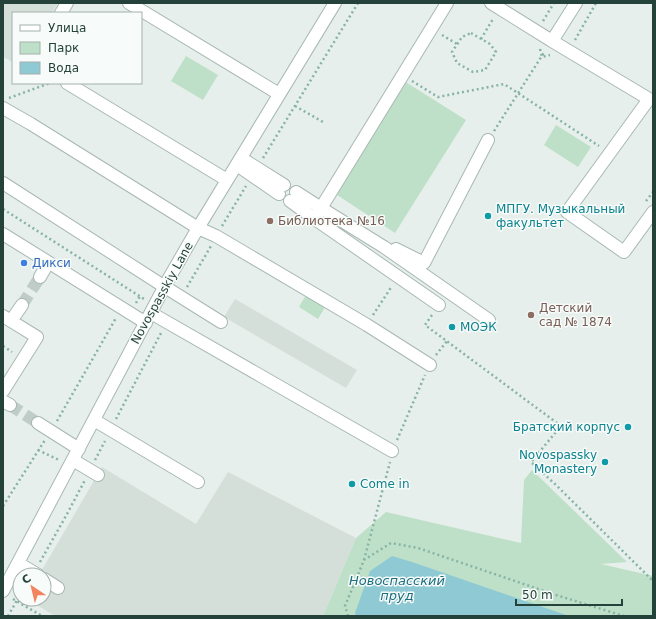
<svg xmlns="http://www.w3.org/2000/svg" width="656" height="619" font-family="'DejaVu Sans',sans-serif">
<rect width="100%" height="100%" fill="#e6efeb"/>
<path fill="#d4dfda" d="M3,3H58L52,13H13V62L3,57Z
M235,299L357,370L346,388L224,317Z
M102,467L196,524L228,472L356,538L323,616H55L27,599H44V575H39Z"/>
<path fill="#bfe0c8" d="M186,56L218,75L203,100L171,81Z
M404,81L466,120L395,233L334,193Z
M556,125L591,147L578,167L544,145Z
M306,295L325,307L318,319L299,307Z
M532,470L627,562L601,564L653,576V616H323L356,538L386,512L521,543L524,480Z"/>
<path fill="#8ec9d4" d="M392,556L412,562L569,616H356L355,613L370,571Z"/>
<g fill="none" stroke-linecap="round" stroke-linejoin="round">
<path stroke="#bfccc8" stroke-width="12" stroke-dasharray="12 6" stroke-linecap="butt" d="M22,305L40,277
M10,405L38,423"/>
<defs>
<path id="minor" d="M129,3L279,94
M491,3L552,41L576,3
M61,13L67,3
M552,41L649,99L567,212L624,252L653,212
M67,83L227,180
M3,108L31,124L198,228L216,236L367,325L430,365
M241,158L284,185
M237,165L279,194
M3,183L165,287L221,322
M296,192L321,208L447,3
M290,201L315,219
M3,234L146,323
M396,249L424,263L488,140
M40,277L48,263
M439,305L315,219L321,208L384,247L489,320
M151,313L392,451
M3,316L37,337L3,391
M11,321L22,305
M3,401L10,405
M94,420L198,482
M38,423L79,449
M73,460L98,475
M18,563L38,575
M44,579L58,588
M3,591L168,280L198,228L335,3"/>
</defs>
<use href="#minor" stroke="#a8b8b2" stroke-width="14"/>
<path stroke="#86b3a5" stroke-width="2.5" stroke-dasharray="2 3" stroke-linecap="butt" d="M543,21L554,3
M471,33L490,44L496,52L485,70L473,72L457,63L452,52L462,37Z
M442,35L457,44
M481,39L493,19
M575,40L596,3
M540,49L542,57L550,55
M412,81L438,97L504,84L599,146
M9,98L50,83
M295,106L323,122
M494,131L545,51
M263,158L358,3
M646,201L653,192
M3,209L144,299
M222,226L246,186
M187,287L211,246
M136,303L140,296
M373,315L392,286
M432,315L425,325L561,426L531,462L556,485L653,581
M3,346L12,352
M436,355L447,341
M116,419L161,333
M57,421L116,318
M397,440L425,375
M38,450L59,460
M95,460L105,441
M3,506L45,440
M364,560L390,462
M40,562L67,514L85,480
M13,599L42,616
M8,616L20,595
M348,616L345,606L364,560L391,543L418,548L556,595L624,616"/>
<use href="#minor" stroke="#fff" stroke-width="12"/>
</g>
<g fill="#0f9aa8" stroke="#f7fbf9" stroke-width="1.5">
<circle cx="488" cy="216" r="4"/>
<circle cx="452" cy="327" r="4"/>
<circle cx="628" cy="427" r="4"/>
<circle cx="605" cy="462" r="4"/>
<circle cx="352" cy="484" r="4"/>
</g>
<g fill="#8d6e63" stroke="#f7fbf9" stroke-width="1.5">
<circle cx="270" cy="221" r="4"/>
<circle cx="531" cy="315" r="4"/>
</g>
<circle fill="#3f7fe0" stroke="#f7fbf9" stroke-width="1.5" cx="24" cy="263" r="4"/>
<g text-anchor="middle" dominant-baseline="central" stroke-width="3" stroke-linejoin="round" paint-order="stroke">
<g font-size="12" fill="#0d838f" stroke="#f7fbf9" text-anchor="start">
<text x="496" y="209">МПГУ. Музыкальный<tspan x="496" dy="14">факультет</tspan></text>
<text x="460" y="327">МОЭК</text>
<text x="620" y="427" text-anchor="end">Братский корпус</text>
<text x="597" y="455" text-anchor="end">Novospassky<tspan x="597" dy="14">Monastery</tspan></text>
<text x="360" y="484">Come in</text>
</g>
<g font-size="12" fill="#785e54" stroke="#f7fbf9" text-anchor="start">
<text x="278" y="221">Библиотека №16</text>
<text x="539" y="308">Детский<tspan x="539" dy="14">сад № 1874</tspan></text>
</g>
<g font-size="12" fill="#366cbe" stroke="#f7fbf9" text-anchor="start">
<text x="32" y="263">Дикси</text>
</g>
<g font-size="12" fill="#24423a" stroke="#f7fbf9">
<text transform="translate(162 293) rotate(-61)">Novospasskiy Lane</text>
</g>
<g font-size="13" font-style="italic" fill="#1c6f80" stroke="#f7fbf9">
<text x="397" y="580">Новоспасский<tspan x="397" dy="15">пруд</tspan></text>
</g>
</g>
<rect width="656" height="619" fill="none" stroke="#24423a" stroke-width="8"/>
<rect x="12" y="12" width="130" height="72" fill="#f7fbf9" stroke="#a3b1ad"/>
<rect x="20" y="25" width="20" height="6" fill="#ffffff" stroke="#a3b1ad"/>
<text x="48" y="32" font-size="12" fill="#24423a">Улица</text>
<rect x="20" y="42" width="20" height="12" fill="#bfe0c8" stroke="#a3b1ad"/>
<text x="48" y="52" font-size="12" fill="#24423a">Парк</text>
<rect x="20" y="62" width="20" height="12" fill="#8ec9d4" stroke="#a3b1ad"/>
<text x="48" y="72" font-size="12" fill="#24423a">Вода</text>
<g transform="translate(32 587) rotate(325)"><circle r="19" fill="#f7fbf9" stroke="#a3b1ad"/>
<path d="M0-3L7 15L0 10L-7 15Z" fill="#f4845f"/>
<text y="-6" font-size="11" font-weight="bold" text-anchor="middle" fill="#24423a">С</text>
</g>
<path d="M516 599v6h106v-6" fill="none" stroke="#24423a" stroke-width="2"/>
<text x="522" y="599" font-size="12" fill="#24423a" stroke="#f7fbf9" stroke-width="3" paint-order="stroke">50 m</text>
</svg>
